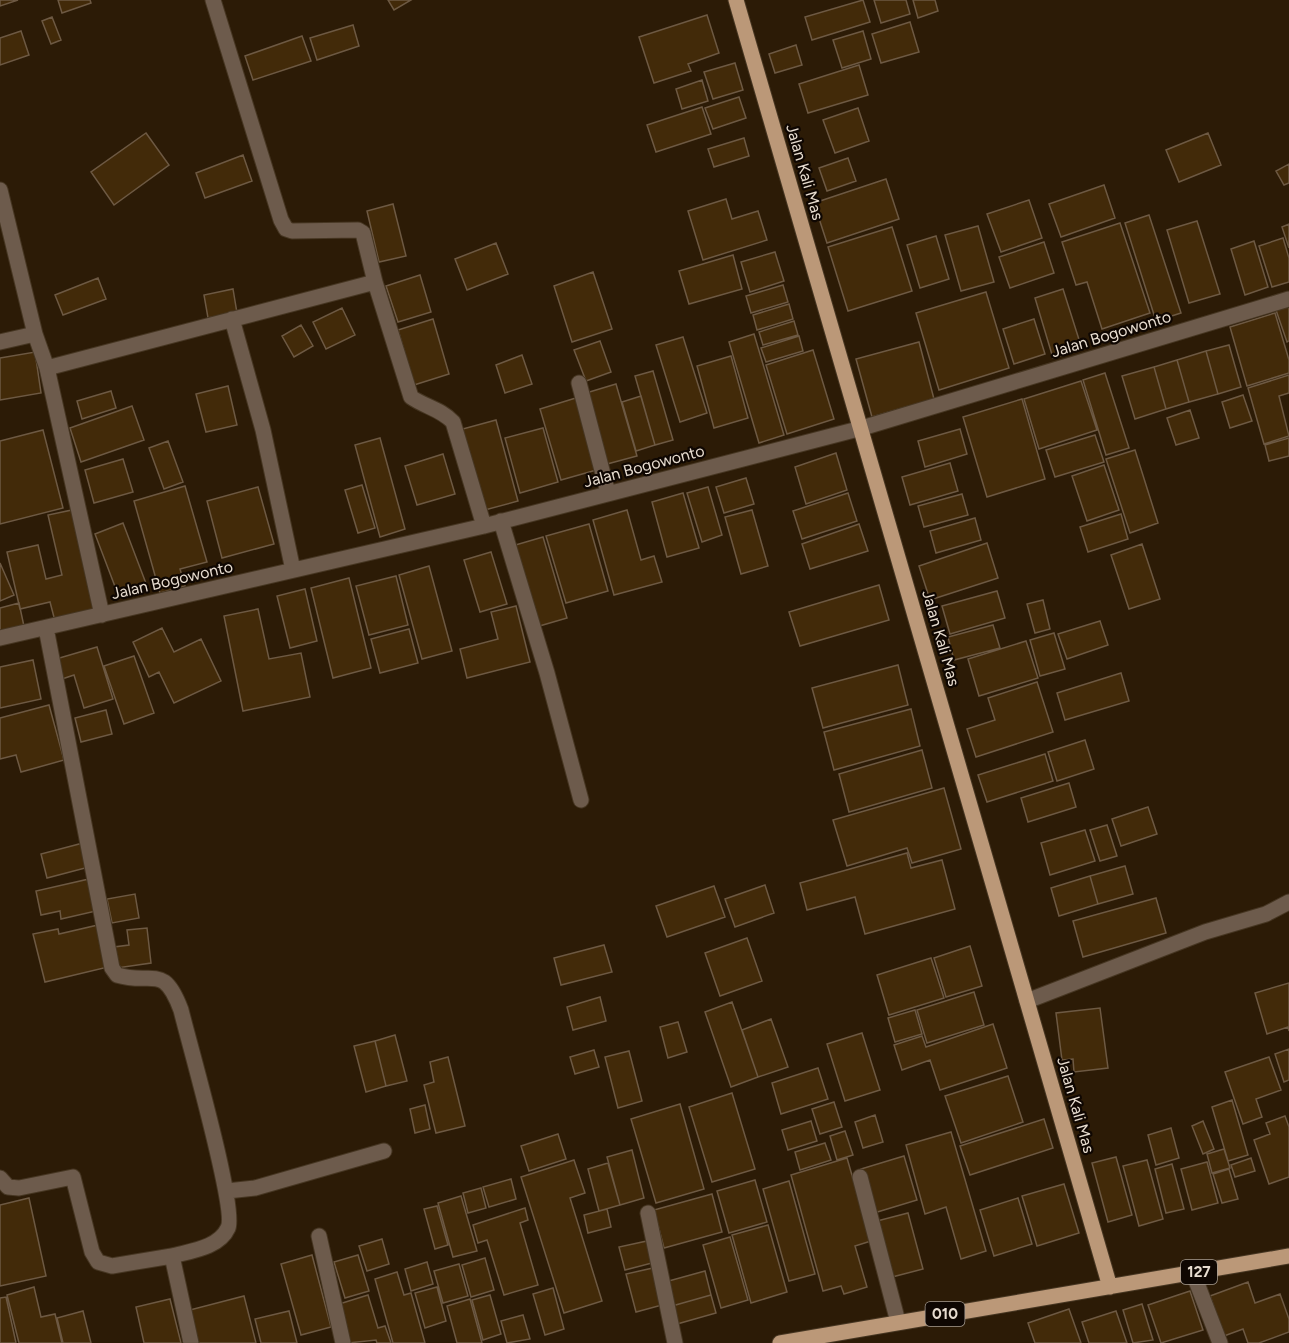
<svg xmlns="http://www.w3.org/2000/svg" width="1289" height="1343" font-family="Figtree,sans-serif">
<rect width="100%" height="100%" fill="#2c1b06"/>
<path fill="#422a09" stroke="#6d5943" stroke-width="1.5" d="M0,0H18L0,6Z
M58,0H90L91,3L62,13Z
M388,0H411L394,10Z
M863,0L870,22L812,40L805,17Z
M874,0H906L910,14L881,23Z
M913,0H935L938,11L918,18Z
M707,15L719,53L688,64L691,71L654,83L639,37Z
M52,17L61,40L51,44L42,21Z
M910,22L919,52L881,63L872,34Z
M353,25L359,46L317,60L310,38Z
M21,31L29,55L0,65V38Z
M863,31L871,59L842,68L833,40Z
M302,36L311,61L253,80L245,56Z
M796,45L802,65L775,73L769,54Z
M735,63L743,90L713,99L704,72Z
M859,65L868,95L808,113L799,84Z
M702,80L708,101L682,109L676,89Z
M739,97L746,118L713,129L705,108Z
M702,107L711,134L656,152L647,125Z
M858,108L869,141L835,153L823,120Z
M146,133L169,165L114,205L91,172Z
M1208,133L1221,165L1179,182L1166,150Z
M744,138L749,156L714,167L708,149Z
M243,155L252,181L205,198L196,173Z
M848,158L856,181L827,191L819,168Z
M1289,164V183L1284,185L1276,171Z
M886,179L899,219L827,243L814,203Z
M1104,185L1115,218L1061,237L1049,204Z
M726,199L732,219L758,211L767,240L703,260L688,211Z
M1029,200L1042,238L1001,252L987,214Z
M393,204L406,256L379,262L367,211Z
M1149,215L1181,313L1156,321L1125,223Z
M1197,221L1220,294L1189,303L1167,230Z
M1120,223L1150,313L1102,329L1087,282L1076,285L1062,242Z
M1289,224V248L1282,227Z
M978,226L994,282L961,291L945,235Z
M892,227L912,291L848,311L828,247Z
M936,236L949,279L920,288L907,245Z
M1283,238L1289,258V282L1272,287L1259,246Z
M1254,241L1268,287L1245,295L1231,249Z
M1044,242L1054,273L1010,288L999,257Z
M496,243L508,274L467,290L455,259Z
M775,252L784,281L750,292L741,262Z
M733,255L742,289L689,304L679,271Z
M593,272L612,329L572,342L554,286Z
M420,275L431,312L398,322L386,286Z
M98,278L106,299L63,315L55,295Z
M783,285L788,302L751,313L746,296Z
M233,289L237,313L208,318L204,295Z
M1063,289L1082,349L1053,358L1035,298Z
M986,292L1009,368L939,390L916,313Z
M789,304L793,319L757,330L753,315Z
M1289,306V341L1287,342L1276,310Z
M342,308L355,335L326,349L313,322Z
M1275,313L1289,360V373L1247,386L1230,327Z
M433,319L449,374L414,385L398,330Z
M1034,319L1045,354L1014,364L1003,329Z
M794,321L798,335L763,345L759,332Z
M301,325L313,346L294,357L282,336Z
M754,334L784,435L759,443L729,342Z
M799,336L803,351L766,362L761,348Z
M683,337L707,413L680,422L656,345Z
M600,341L611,372L586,381L574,350Z
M919,342L934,399L872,417L856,359Z
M1229,345L1241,387L1218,394L1206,351Z
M813,350L834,419L787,434L766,365Z
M1206,351L1218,394L1189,402L1177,360Z
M35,352L41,393L0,400V358Z
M522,355L532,384L505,393L496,365Z
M731,356L748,418L714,428L697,366Z
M1177,360L1189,402L1166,409L1154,367Z
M1154,367L1166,409L1135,419L1122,376Z
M653,371L673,440L655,445L635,376Z
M1105,373L1129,448L1106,455L1083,380Z
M1289,375V393L1279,396L1289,436L1264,444L1248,388Z
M1081,381L1097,430L1039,449L1024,399Z
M616,384L637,456L607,464L586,393Z
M228,386L237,425L206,432L196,394Z
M111,391L116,408L82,419L77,401Z
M1243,395L1252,421L1230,428L1222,402Z
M641,396L655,445L636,451L622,402Z
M579,397L600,469L561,480L540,409Z
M1022,399L1045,479L987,497L963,417Z
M132,406L144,440L81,462L70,428Z
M1190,410L1199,438L1176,445L1167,418Z
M496,420L518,501L481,511L459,430Z
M543,428L558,482L520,493L505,438Z
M960,429L967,454L925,467L918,441Z
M43,430L63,508L0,524V441Z
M1095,435L1104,462L1055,477L1046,450Z
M380,438L405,529L380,537L355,445Z
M1289,438V456L1269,461L1265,445Z
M168,441L183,482L164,489L149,448Z
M1135,450L1158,523L1130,533L1106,459Z
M836,453L847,490L806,504L795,467Z
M443,454L455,494L417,505L405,466Z
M123,459L133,492L94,503L85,470Z
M950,463L958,491L910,505L902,477Z
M1104,465L1119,510L1087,521L1072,476Z
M746,478L754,504L724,513L716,487Z
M362,485L375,528L358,533L345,490Z
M185,486L207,562L180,569L185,586L160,593L134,501Z
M258,487L274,544L222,558L207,501Z
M708,487L722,535L702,542L687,493Z
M683,493L699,548L667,557L652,502Z
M848,493L857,521L802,539L793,511Z
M962,494L968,515L924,527L918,506Z
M72,510L95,611L55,621L50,602L20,609L7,552L38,545L46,579L62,575L48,515Z
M627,510L641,560L654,556L662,582L614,595L593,520Z
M752,510L768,566L741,574L725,517Z
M1121,514L1128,539L1088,552L1080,527Z
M975,518L981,540L936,553L930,531Z
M123,523L147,586L119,597L95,534Z
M589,524L608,591L566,603L546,536Z
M859,524L868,551L810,569L802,544Z
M543,537L567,618L536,627L512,546Z
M987,543L998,578L930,600L919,566Z
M1142,544L1160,599L1129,609L1111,555Z
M491,552L507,604L480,612L464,560Z
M0,563L14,595L0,601Z
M429,566L452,651L422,659L399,575Z
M396,576L408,625L369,635L356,586Z
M349,578L371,668L333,678L311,588Z
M879,585L889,620L800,646L789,612Z
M305,589L317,641L290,648L277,596Z
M997,591L1005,618L950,634L942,606Z
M1043,600L1050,629L1035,633L1027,604Z
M19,603L25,631L0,637V608Z
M516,606L530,662L467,678L460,649L498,639L491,612Z
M258,609L269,659L301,653L310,697L243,711L224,616Z
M1100,621L1108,645L1067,659L1058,634Z
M993,625L1000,648L954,660L948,637Z
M162,628L174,652L201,639L221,681L174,703L159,672L149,677L133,642Z
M409,629L418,663L380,673L371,639Z
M1054,633L1065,669L1040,676L1030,640Z
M1026,641L1038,678L979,696L968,659Z
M97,647L113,699L84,708L74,675L62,679L56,659Z
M134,656L154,713L124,724L104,666Z
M33,660L41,699L0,708V667Z
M898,665L908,705L823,728L812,688Z
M1121,673L1129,701L1065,720L1057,693Z
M1037,682L1053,732L976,757L967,729L995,720L988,698Z
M49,705L64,760L21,772L16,755L0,759V718Z
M911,709L920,746L834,770L824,732Z
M106,710L112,734L81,742L75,718Z
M1085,740L1094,769L1057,781L1048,752Z
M922,750L932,788L849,812L839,774Z
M1045,754L1053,781L987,802L978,775Z
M1069,783L1076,807L1028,822L1021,798Z
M944,788L961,849L912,863L907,848L847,866L833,820Z
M1148,807L1157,834L1121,846L1112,819Z
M1107,825L1117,856L1100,861L1090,830Z
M1085,830L1095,861L1050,875L1041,843Z
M83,843L89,867L47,878L41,854Z
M907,853L911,868L942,860L955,909L865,934L855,897L807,910L800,883Z
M1125,866L1133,894L1098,904L1090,876Z
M1090,876L1098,904L1059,916L1051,888Z
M89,879L96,911L61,919L60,911L41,915L36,891Z
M765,885L774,913L735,927L725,899Z
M714,886L725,917L667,937L656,906Z
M135,894L139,918L112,923L107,899Z
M1156,898L1166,933L1083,957L1073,921Z
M98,925L108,967L45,982L33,934L58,929L59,934Z
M147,928L151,963L117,968L114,947L129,945L127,930Z
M747,938L762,981L720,996L705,953Z
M604,945L612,972L561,985L554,958Z
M970,946L982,986L946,997L934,958Z
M931,958L944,998L889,1015L877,975Z
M1289,983V1031L1288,1027L1267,1034L1255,993Z
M974,992L984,1025L927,1043L917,1010Z
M600,997L606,1021L573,1030L567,1007Z
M732,1002L758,1077L731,1087L705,1012Z
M1100,1008L1108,1068L1074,1072L1073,1059L1062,1060L1056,1013Z
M915,1010L922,1034L895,1042L888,1018Z
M771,1019L788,1067L758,1077L742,1030Z
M678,1022L687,1052L668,1058L660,1027Z
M993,1024L1007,1068L940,1090L930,1060L902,1070L894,1045L922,1036L926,1047Z
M862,1033L880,1090L845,1101L827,1044Z
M395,1035L407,1081L386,1086L375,1041Z
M375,1041L386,1086L366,1092L354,1046Z
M1289,1049V1080L1284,1082L1275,1054Z
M594,1050L599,1067L575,1074L570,1057Z
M629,1051L642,1101L618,1108L605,1057Z
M448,1057L465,1126L436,1133L424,1085L434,1082L430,1062Z
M1269,1057L1281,1090L1256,1099L1262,1117L1243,1124L1225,1072Z
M818,1068L828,1099L781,1114L772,1083Z
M1008,1076L1023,1122L961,1143L945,1096Z
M732,1093L755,1169L712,1182L689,1107Z
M1232,1100L1248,1155L1228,1161L1212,1107Z
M834,1102L842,1127L820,1134L812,1109Z
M680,1104L704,1189L656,1203L631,1119Z
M425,1105L430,1129L415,1133L410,1109Z
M875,1115L883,1142L863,1148L855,1122Z
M1285,1116L1289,1127V1177L1269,1184L1254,1140L1270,1134L1266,1123Z
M1044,1119L1053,1148L970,1175L960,1146Z
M811,1121L817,1141L788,1150L782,1130Z
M1203,1121L1214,1149L1203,1154L1192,1126Z
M1171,1128L1179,1158L1156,1165L1148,1135Z
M845,1131L853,1155L837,1160L830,1136Z
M951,1132L986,1251L961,1259L946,1207L925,1214L906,1145Z
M558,1134L566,1159L529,1171L521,1146Z
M825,1143L831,1160L800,1170L795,1152Z
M1224,1149L1230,1168L1212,1173L1207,1154Z
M632,1150L644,1198L620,1205L607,1157Z
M904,1156L917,1200L874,1213L861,1169Z
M1116,1157L1132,1215L1108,1222L1092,1163Z
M847,1158L871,1241L855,1246L867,1287L844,1294L841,1286L823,1291L791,1175Z
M1251,1158L1255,1171L1235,1177L1231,1165Z
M574,1160L585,1193L570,1198L602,1301L564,1313L521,1177Z
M1147,1160L1163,1219L1139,1226L1123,1166Z
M1207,1162L1218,1203L1192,1210L1181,1169Z
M608,1163L620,1205L599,1211L588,1169Z
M1172,1164L1184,1209L1166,1213L1155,1169Z
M1229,1169L1238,1199L1222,1203L1213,1174Z
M511,1179L516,1199L489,1207L483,1187Z
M755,1180L767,1222L729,1233L717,1191Z
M789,1181L815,1274L789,1281L763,1189Z
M1064,1184L1079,1233L1037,1246L1022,1196Z
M481,1188L486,1208L468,1213L463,1193Z
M712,1194L722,1232L664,1248L654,1210Z
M461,1196L477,1251L453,1257L438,1203Z
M29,1198L46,1276L0,1286V1205Z
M1018,1198L1032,1244L994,1256L980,1210Z
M437,1206L448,1245L435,1249L424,1209Z
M525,1208L528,1220L520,1223L538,1285L504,1295L487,1240L478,1243L473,1225Z
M607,1209L611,1227L588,1233L584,1215Z
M908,1213L923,1269L892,1277L877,1221Z
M768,1225L787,1292L751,1303L732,1235Z
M730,1237L748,1300L721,1308L703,1245Z
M382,1239L389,1264L367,1271L359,1246Z
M647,1241L652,1263L625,1270L619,1247Z
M312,1255L331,1327L301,1335L281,1264Z
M358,1255L369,1291L345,1298L334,1262Z
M485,1258L494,1290L471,1297L462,1265Z
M427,1262L433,1284L411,1291L405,1269Z
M459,1264L468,1296L443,1303L434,1271Z
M653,1268L662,1305L636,1312L626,1274Z
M705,1271L711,1295L672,1306L665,1282Z
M397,1272L404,1295L411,1293L425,1343H393L375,1279Z
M1248,1282L1255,1303L1280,1294L1289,1319V1332L1259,1343H1248L1243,1329L1224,1336L1210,1296Z
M34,1287L41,1317L55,1314L62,1343H19L7,1295Z
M437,1287L446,1321L425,1328L415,1293Z
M553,1288L564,1329L545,1335L533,1294Z
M1190,1291L1203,1330L1161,1343L1148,1305Z
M368,1295L378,1328L385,1326L391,1343H377L376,1340L348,1343L336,1305Z
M490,1295L501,1334L483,1340L472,1300Z
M711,1295L716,1313L677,1324L672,1306Z
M244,1296L256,1343H195L186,1311Z
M6,1297L16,1343H0V1298Z
M170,1299L181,1343H144L136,1307Z
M470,1299L482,1343H457L447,1306Z
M1142,1304L1153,1340L1133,1343L1123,1310Z
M1069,1309L1081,1343H1035L1028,1323Z
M83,1311L91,1343H63L57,1318Z
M289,1311L297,1343H261L255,1319Z
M1116,1311L1127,1343H1089L1082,1322Z
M523,1315L530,1339L507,1343L501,1321Z"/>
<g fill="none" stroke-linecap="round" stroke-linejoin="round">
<defs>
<path id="minor" d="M213,0L281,220L286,229L292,231L358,230L363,233L375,282L411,397C425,407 441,409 453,422L484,526
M0,190L35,334L47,368L102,615
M232,319L263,430L293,570
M0,342L35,334
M47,368L375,282
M579,383L608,493
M501,521L547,673L581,800
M46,628L112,968L117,975C153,986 163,962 181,1010C189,1043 237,1209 228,1228C219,1248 190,1251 172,1256
M0,638L484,526L862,428L1289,299
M1027,1001L1205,932L1266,914L1289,902
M860,1177L898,1322
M0,1178L8,1187L19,1188L73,1177L92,1252L98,1262L112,1266L172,1256L191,1343
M227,1191L255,1188L384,1151
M648,1213L675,1343
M319,1236L343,1343
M1193,1273L1220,1343"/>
<path id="major" d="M736,0L1110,1287
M780,1343L1289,1256"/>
</defs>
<use href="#minor" stroke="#463622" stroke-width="17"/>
<use href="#major" stroke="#463622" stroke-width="17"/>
<use href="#minor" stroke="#6d5b4c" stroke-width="15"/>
<use href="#major" stroke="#bb9878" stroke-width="15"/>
</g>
<g text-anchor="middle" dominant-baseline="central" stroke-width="4.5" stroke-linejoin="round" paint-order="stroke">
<g fill="#0f0702" stroke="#a79d92" stroke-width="1.5">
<rect x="1181" y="1260" width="36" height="24" rx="4.5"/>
<rect x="925.5" y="1302" width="39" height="24" rx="4.5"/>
</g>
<g font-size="15" font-weight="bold" fill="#e8ddd0">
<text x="1199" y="1272">127</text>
<text x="945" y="1314">010</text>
</g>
<g font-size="16" fill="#e8ddd0" stroke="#0f0702">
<text transform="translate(805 172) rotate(74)">Jalan Kali Mas</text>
<text transform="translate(1111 334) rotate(-17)">Jalan Bogowonto</text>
<text transform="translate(644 466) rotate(-15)">Jalan Bogowonto</text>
<text transform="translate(172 580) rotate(-13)">Jalan Bogowonto</text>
<text transform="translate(941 638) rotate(74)">Jalan Kali Mas</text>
<text transform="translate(1076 1105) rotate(74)">Jalan Kali Mas</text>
</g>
</g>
</svg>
